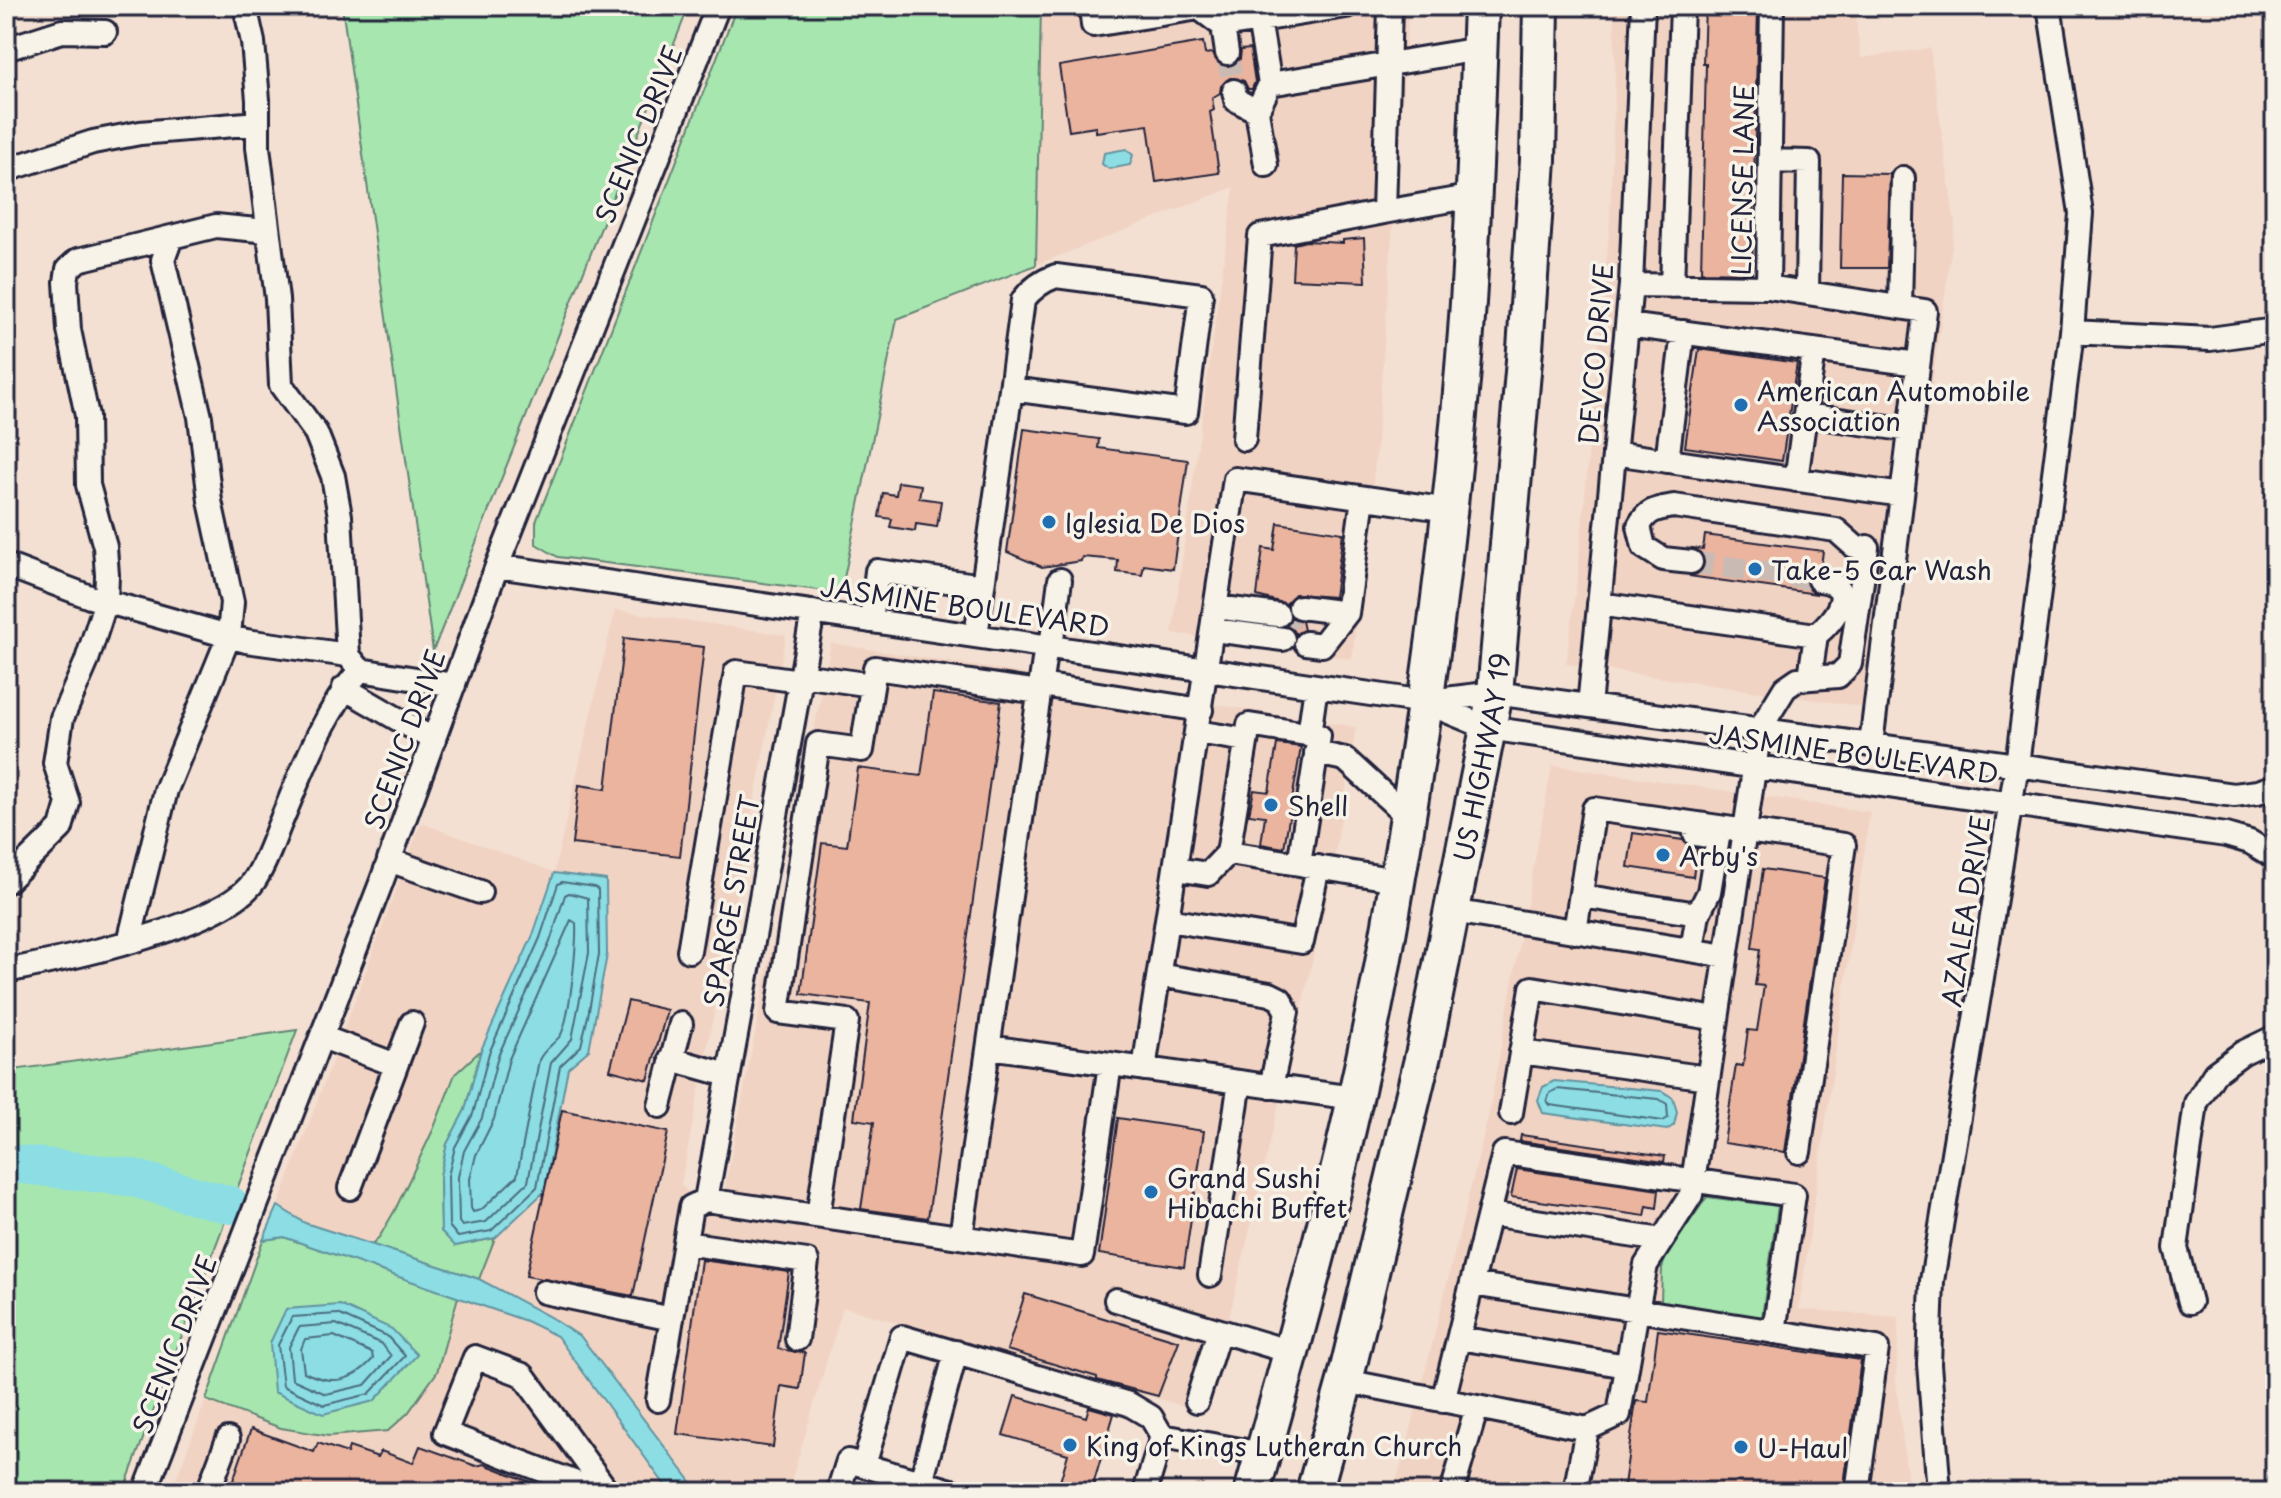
<svg xmlns="http://www.w3.org/2000/svg" width="2281" height="1498" font-family="'Playpen Sans',sans-serif">
<rect width="100%" height="100%" fill="#f3e0d2"/>
<filter id="ink" filterUnits="userSpaceOnUse"><feTurbulence type="fractalNoise" baseFrequency=".0125" numOctaves="2"/><feDisplacementMap in="SourceGraphic" scale="16" xChannelSelector="R" yChannelSelector="G"/><feConvolveMatrix kernelMatrix="1 2 1 2 8 2 1 2 1" color-interpolation-filters="sRGB"/></filter>
<g filter="url(#ink)">
<path fill="#f1d3c3" d="M1041,6H1409L1376,455L1352,659L1172,633L1234,187L1036,265Z
M1614,6H1854L1861,58L1930,48L1955,225L1885,710L1566,664L1578,571L1610,220L1615,76Z
M615,610L786,635L681,1185L707,1210L720,1212L831,643L1356,727L1330,885L1207,1413L843,1307L788,1492H699L581,1337L550,1317L479,1279L495,1238L544,1192L568,1068L589,1050L607,955L606,880L533,935L481,1050L455,1074L433,1130L395,1210L380,1236L372,1245L305,1223L278,1206L421,823L554,872Z
M1552,765L1870,812L1799,1309L1899,1317L1896,1381L1909,1492H1393L1409,1437L1488,1117Z
M458,1297L526,1321L557,1335L670,1492H171L206,1400L281,1428L329,1436L437,1372Z"/>
<path fill="#a7e6af" stroke="#648475" stroke-width="2" d="M342,6H689L433,651Z
M737,6H1041L1036,265L897,319L841,593L558,557L536,544V522Z
M297,1030L123,1492H6V1071Z
M481,1050L465,1110L447,1144L440,1176L441,1231L456,1246L495,1238L479,1279L372,1245L380,1236L395,1210L433,1130L455,1074Z
M1707,1197L1778,1206L1762,1317L1661,1303L1662,1268L1667,1254Z
M284,1237L458,1297L437,1372L408,1413L388,1431L329,1436L281,1428L206,1400L263,1240Z"/>
<path fill="#8cdee4" stroke="#6293a0" stroke-width="2" d="M1126,149L1133,155L1130,165L1109,169L1102,164L1104,153Z
M554,873L606,880L607,955L595,1018L589,1050L568,1068L544,1192L495,1238L455,1246L441,1231L440,1176L447,1144L465,1110L481,1050L533,935Z
M1554,1081L1662,1091L1673,1098L1677,1112L1674,1125L1667,1130L1543,1113L1538,1100L1543,1087Z
M278,1206L305,1223L479,1279L550,1317L581,1337L699,1492H670L557,1336L526,1321L284,1237L263,1240Z
M340,1305L392,1329L417,1355L374,1401L323,1414L274,1392L270,1343L286,1309Z"/>
<g fill="none" stroke-linecap="round" stroke-linejoin="round">
<path stroke="#4c6d7f" stroke-width="2" d="M562,882L595,887L598,890L599,954L588,1016L581,1046L560,1066L537,1187L491,1231L458,1237L449,1226L448,1176L455,1147L473,1114L489,1053L540,938L558,884Z
M569,893L588,898L589,953L572,1039L551,1063L528,1182L486,1222L462,1226L459,1222L458,1177L464,1151L482,1118L498,1056L550,942L565,895Z
M571,920L576,923C577,942 570,1022 560,1036C553,1045 544,1049 539,1060L517,1176L481,1210L473,1212L471,1208L470,1179L476,1155L494,1119L509,1059Z
M1557,1089L1659,1099L1667,1104L1668,1118L1663,1121L1550,1105L1547,1101L1550,1093Z
M338,1314L387,1336L405,1356L369,1394L324,1405L283,1386L278,1345L292,1317Z
M336,1324L382,1344L391,1356L365,1385L326,1394L292,1379L289,1347L299,1327Z
M334,1336L372,1353L373,1359C352,1382 333,1386 304,1372L301,1349L305,1339Z"/>
<path stroke="#8cdee4" stroke-width="38" d="M6,1163L129,1177L230,1205"/>
</g>
<path fill="#ebb49f" stroke="#22223b" stroke-width="2" d="M1705,6H1758L1752,273L1701,272L1706,64H1703Z
M1203,42L1205,54L1211,53L1223,66L1235,64L1240,59L1241,50L1250,49L1255,82L1252,89H1248L1244,81L1230,78L1221,86L1220,93L1212,98L1214,110L1210,112L1219,173L1156,182L1148,125L1096,132V127L1069,131L1059,66Z
M1842,173L1890,174L1887,268H1840Z
M1364,238L1366,282L1292,279L1294,244L1306,241L1343,243V240Z
M1699,349L1797,363L1782,461L1685,447Z
M1024,429L1099,439L1098,448L1188,460L1173,569L1144,565L1142,575L1117,572L1118,560L1082,557L1081,561L1042,567L1007,552Z
M898,482L921,485L919,498L941,501L937,527L916,524L915,531L890,527L892,519L879,517L883,493L896,495Z
M1278,523L1343,533L1334,597L1295,594L1286,604L1257,596L1263,548L1274,550Z
M1705,535L1823,551L1821,566L1810,570L1805,577L1809,589L1817,594L1689,576L1697,574L1705,564L1703,556L1693,548L1703,549Z
M1292,618L1302,621L1304,630L1296,634L1286,626Z
M624,638L704,647L680,856L572,844L579,785L606,789Z
M933,693L1001,702L928,1218L861,1209L874,1122L854,1119L870,1003L801,994L822,843L847,846L858,768L921,776Z
M1277,744L1301,747L1284,848L1261,844L1265,816L1249,814L1254,790L1269,792Z
M1633,833L1683,840L1687,845L1697,849L1693,877L1628,867Z
M1763,869L1825,878L1785,1152L1724,1143L1736,1065L1743,1066L1748,1030L1757,1031L1764,986L1755,985L1760,949L1752,948Z
M628,1001L667,1010L648,1080L610,1070Z
M562,1110L668,1132L633,1296L526,1276Z
M1118,1118L1204,1131L1184,1267L1099,1254Z
M1521,1135L1665,1156L1664,1162L1520,1141Z
M1517,1169L1659,1190L1657,1208L1647,1206L1645,1216L1511,1197Z
M701,1260L789,1272L778,1349L805,1353L800,1389L781,1386L773,1447L677,1434Z
M1025,1294L1179,1341L1158,1396L1097,1380V1377L1007,1350Z
M1658,1330L1861,1360L1843,1492H1623L1636,1401L1648,1402Z
M1015,1396L1086,1417L1089,1407L1114,1414L1091,1492H1057L1068,1454L1003,1435Z
M251,1429L314,1452L318,1443L347,1453L349,1447L378,1457L381,1451L413,1463L420,1446L476,1466L484,1464L556,1492H229Z"/>
<g fill="none" stroke-linecap="round" stroke-linejoin="round">
<path stroke="#c9bab4" stroke-width="22" stroke-dasharray="22 11" stroke-linecap="butt" d="M1227,53L1234,91
M1691,562L1819,580
M1278,615L1302,618"/>
<defs>
<path id="minor" d="M245,6L253,42L258,100V147L277,299L281,385L316,433L333,476L340,516L348,655L360,670L454,685
M1091,6L1093,25L1199,8V6
M1199,8L1223,26L1346,6
M1259,20L1270,84L1479,49
M1223,26L1227,53
M6,49L62,31L105,32
M1234,91L1236,100L1257,111L1270,84
M1257,111L1266,165
M1770,161L1809,162L1807,293
M6,170L93,142L140,133L258,123
M1384,212L1474,196
M1631,285L1768,287L1925,311L1871,744
M1672,286L1682,6
M1768,287L1772,6
M1900,307L1903,178
M1627,325L1918,364
M2072,332L2210,339L2275,330
M1805,415L1910,430
M1244,439L1260,236L1384,212L1390,6
M1614,453L1902,495
M1667,461L1683,332
M1796,480L1814,350
M1691,562L1663,559L1644,547L1639,526C1648,509 1657,509 1674,506L1836,530L1854,546
M6,565L90,597L246,641L348,655
M497,566L1425,702L1488,728L2226,835L2250,842L2275,857
M1599,604L1816,635
M1216,607L1278,615
M1300,607L1347,613
M871,621L877,571L983,586L1011,389L1186,412L1201,295L1056,276C1042,281 1032,288 1023,300L1011,389
M1213,630L1283,639
M976,636L983,586
M1306,643L1322,645L1347,613L1363,498
M1051,647L1060,580
M801,675L872,685
M1810,677L1816,635C1835,620 1861,585 1819,580
M1041,685L1201,710
M344,688L434,740
M1429,701L1495,693L2234,795L2258,792L2275,786
M1589,706L1631,285L1643,6
M1249,725L1319,736L1299,864L1228,853Z
M1197,732L1246,740
M1309,735L1316,686
M1316,753L1345,759L1407,816
M1695,834L1718,838L1709,892L1698,914
M389,860L480,892
M1304,865L1397,880
M1176,869L1208,874L1228,853
M6,882L61,828L68,803L55,763L62,718L86,663L106,601L107,575L105,547L88,485L87,416L69,330L66,282L68,269L78,260L216,226L267,231
M1581,896L1698,914L1692,950
M1452,911L1726,956
M1168,920L1302,942L1318,867
M1575,932L1594,809L1844,845L1799,1152
M129,942L166,790L229,636L232,602L210,501L200,417L163,260L171,238
M689,951L736,672L800,681
M6,971C61,960 223,927 254,881C265,865 272,844 279,826C302,772 322,715 360,670
M1159,975L1270,994L1280,999L1287,1012L1271,1087
M322,1037L396,1065
M989,1047L1354,1098
M1521,1052L1708,1078
M671,1059L728,1075
M1144,1069L1235,479L1449,510
M660,1106L681,1024
M1511,1113L1532,988L1717,1019
M350,1188L412,1023
M706,1200L813,612
M1489,1214L1662,1240
M818,1216L847,1021L778,1012L818,744L862,750L875,668L1039,692
M961,1237L1046,646
M685,1243L807,1261L797,1339
M1210,1275L1240,1082
M1472,1284L1637,1310L1646,1265L1691,1195L1760,729L1785,688L1798,679L1838,676L1850,664L1867,547
M544,1292L672,1319
M1116,1300L1291,1352
M2190,1302L2176,1248L2196,1103L2215,1073L2242,1053L2275,1037
M1459,1338L1627,1366
M1345,1381L1477,1407
M658,1400L691,1207L706,1200L1082,1255L1110,1064
M1197,1401L1219,1331
M1443,1401L1504,1153L1794,1195L1774,1332
M1162,1436L1263,1454
M864,1465L902,1337L1129,1404L1151,1417L1162,1436L1145,1492
M921,1482L956,1352
M145,1492L381,883L497,566L718,6
M208,1492L228,1439
M600,1492L445,1433L475,1357L523,1375L608,1492
M838,1492L848,1461L955,1492
M1452,1492L1477,1407L1587,1429L1619,1414L1637,1310L1877,1348L1857,1492
M1575,1492L1587,1429
M1939,1492L1929,1364L1932,1281L2017,765L2072,332L2081,213L2049,6"/>
<g id="highway">
<path d="M1252,1492C1306,1303 1358,1112 1391,918C1425,724 1451,528 1466,332C1474,223 1477,115 1481,6"/>
<path id="s1" d="M1314,1492L1345,1381L1424,1051L1495,693L1525,349L1538,160L1541,6"/>
</g>
</defs>
<use href="#minor" stroke="#22223b" stroke-width="28"/>
<use href="#highway" stroke="#22223b" stroke-width="40"/>
<use href="#minor" stroke="#f7f3e8" stroke-width="22"/>
<use href="#highway" stroke="#f7f3e8" stroke-width="34"/>
</g>
</g>
<g fill="#1f6fb2" stroke="#f7f3e8" stroke-width="3">
<circle cx="1741" cy="405" r="8"/>
<circle cx="1049" cy="522" r="8"/>
<circle cx="1755" cy="569" r="8"/>
<circle cx="1271" cy="805" r="8"/>
<circle cx="1663" cy="855" r="8"/>
<circle cx="1151" cy="1192" r="8"/>
<circle cx="1070" cy="1445" r="8"/>
<circle cx="1741" cy="1447" r="8"/>
</g>
<g text-anchor="middle" dominant-baseline="central" stroke-width="7" stroke-linejoin="round" paint-order="stroke">
<g font-size="26" fill="#22223b" stroke="#f7f3e8">
<text transform="translate(638 134) rotate(-68)">SCENIC DRIVE</text>
<text transform="translate(1742 180) rotate(-89)">LICENSE LANE</text>
<text transform="translate(1595 354) rotate(-85)">DEVCO DRIVE</text>
<text transform="translate(965 606) rotate(8)">JASMINE BOULEVARD</text>
<text transform="translate(404 739) rotate(-70)">SCENIC DRIVE</text>
<text transform="translate(1854 753) rotate(8)">JASMINE BOULEVARD</text>
<text stroke="none"><textPath href="#s1" startOffset="754">US HIGHWAY 19</textPath></text>
<text transform="translate(731 901) rotate(-80)">SPARGE STREET</text>
<text transform="translate(1965 911) rotate(-81)">AZALEA DRIVE</text>
<text transform="translate(174 1344) rotate(-69)">SCENIC DRIVE</text>
</g>
<g font-size="26" fill="#22223b" stroke="#f7f3e8" text-anchor="start">
<text x="1757" y="390">American Automobile<tspan x="1757" dy="30">Association</tspan></text>
<text x="1065" y="522">Iglesia De Dios</text>
<text x="1771" y="569">Take-5 Car Wash</text>
<text x="1287" y="805">Shell</text>
<text x="1679" y="855">Arby's</text>
<text x="1167" y="1177">Grand Sushi<tspan x="1167" dy="30">Hibachi Buffet</tspan></text>
<text x="1086" y="1445">King of Kings Lutheran Church</text>
<text x="1757" y="1447">U-Haul</text>
</g>
</g>
<rect width="2281" height="1498" fill="none" stroke="#f7f3e8" stroke-width="32"/>
<rect x="16" y="16" width="2249" height="1466" fill="none" stroke="#22223b" stroke-width="3" filter="url(#ink)"/>
</svg>
